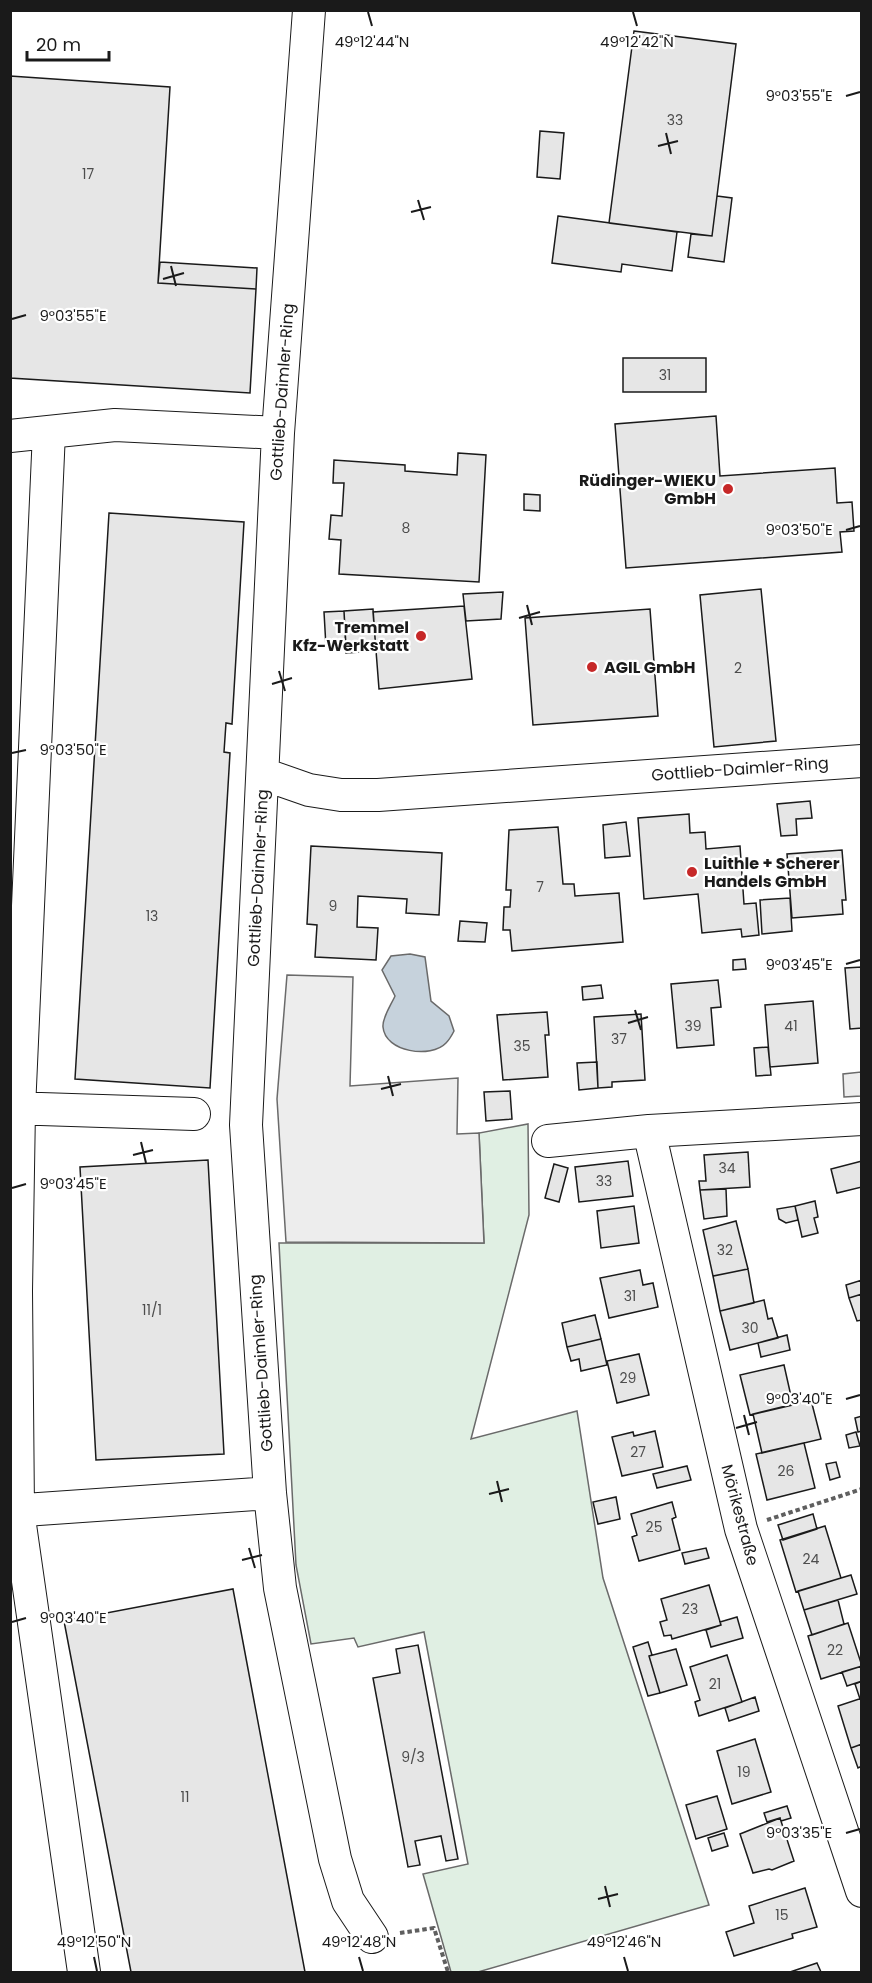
<svg xmlns="http://www.w3.org/2000/svg" width="872" height="1983" font-family="Poppins,sans-serif">
<rect width="100%" height="100%" fill="#fff"/>
<path fill="#e0efe3" stroke="#6a6a6a" stroke-width="1.5" d="M528,1124L529,1215L471,1439L577,1411L603,1578L709,1905L478,1972H451L423,1874L468,1864L424,1632L358,1647L354,1638L311,1644L296,1565L279,1243H484L479,1133Z"/>
<path fill="#ededed" stroke="#6a6a6a" stroke-width="1.5" d="M287,975L353,977L350,1086L458,1078L457,1134L479,1133L484,1243L286,1242L277,1099Z
M861,1072V1096L844,1097L843,1074Z"/>
<path fill="#c6d2dc" stroke="#6a6a6a" stroke-width="1.5" d="M410,954L425,957L431,1001L449,1016L454,1031C452,1035 449,1040 446,1043C431,1059 385,1052 383,1027C382,1018 391,1005 395,996L382,970L391,956Z"/>
<path fill="#e6e6e6" stroke="#1a1a1a" stroke-width="1.5" d="M634,31L736,44L712,236L609,223Z
M10,76L170,87L158,283L256,289L250,393L10,378Z
M540,131L564,133L560,179L537,177Z
M717,196L732,198L724,262L688,257L691,234L712,236Z
M558,216L677,232L672,271L622,264L621,272L552,263Z
M160,262L257,268L256,289L158,283Z
M623,358H706V392H623Z
M716,416L720,476L835,468L837,503L852,502L854,531L840,532L842,552L626,568L615,424Z
M458,453L486,455L479,582L339,574L341,540L329,539L331,515L342,516L344,483H333L334,460L405,465V471L457,475Z
M524,494L540,495V511L524,510Z
M109,513L244,522L232,724L226,723L224,752L230,753L210,1088L75,1079Z
M761,589L776,741L714,747L700,595Z
M503,592L501,619L466,621L463,594Z
M464,606L472,679L379,689L373,612Z
M373,609L376,651L346,653L344,611Z
M650,609L658,716L533,725L525,618Z
M344,611L346,646L326,647L324,612Z
M810,801L812,818L796,819L797,835L781,836L777,804Z
M689,814L690,833L705,832L706,849L740,846L744,904L756,903L759,935L742,937L741,929L702,933L698,894L644,899L638,818Z
M626,822L630,856L605,858L603,825Z
M558,827L563,884H574L575,896L619,893L623,942L512,951L510,930H503L504,907H510L511,890H506L509,830Z
M311,846L442,853L439,915L406,913L407,899L358,896L357,927L378,928L376,960L315,957L317,925L307,924Z
M842,850L846,900H842L843,914L792,918L787,854Z
M790,898L792,931L762,934L760,900Z
M460,921L487,923L485,942L458,941Z
M745,959L746,969L733,970V960Z
M862,967V1028L850,1029L845,968Z
M718,980L721,1007L711,1008L714,1045L677,1048L671,984Z
M601,985L603,998L583,1000L582,987Z
M813,1001L818,1063L770,1067L765,1005Z
M547,1012L549,1035H545L548,1077L503,1080L497,1015Z
M641,1014L645,1080L612,1082V1087L598,1088L594,1017Z
M768,1047L771,1075L756,1076L754,1048Z
M597,1062L598,1088L579,1090L577,1063Z
M510,1091L512,1119L486,1121L484,1092Z
M748,1152L750,1187L700,1190L699,1181H706L704,1155Z
M208,1160L224,1454L96,1460L80,1167Z
M628,1161L633,1196L579,1202L575,1167Z
M862,1161V1187L837,1193L831,1169Z
M554,1164L568,1168L559,1202L545,1198Z
M726,1189L727,1216L704,1219L700,1190Z
M815,1201L818,1217L814,1218L818,1233L802,1237L795,1206Z
M634,1206L639,1243L601,1248L597,1211Z
M795,1206L798,1220L786,1223L779,1219L777,1209Z
M736,1221L748,1269L713,1276L703,1230Z
M748,1269L754,1303L720,1311L713,1276Z
M640,1270L643,1285L653,1283L658,1307L609,1318L600,1278Z
M862,1280V1294L849,1298L846,1285Z
M862,1294V1320L857,1321L849,1298Z
M764,1300L768,1319L772,1318L778,1338L730,1350L720,1311Z
M595,1315L601,1339L567,1347L562,1323Z
M787,1335L790,1350L761,1357L758,1343Z
M601,1339L607,1365L581,1371L579,1359L571,1361L567,1347Z
M639,1354L649,1395L617,1403L607,1361Z
M784,1365L793,1405L750,1415L740,1375Z
M811,1400L821,1439L762,1453L753,1414Z
M862,1416V1431L858,1432L855,1418Z
M655,1431L663,1467L622,1476L612,1437L633,1432L634,1436Z
M856,1432L860,1446L849,1448L846,1435Z
M804,1443L815,1488L767,1500L756,1454Z
M836,1462L840,1477L830,1480L826,1464Z
M687,1466L691,1480L657,1488L653,1474Z
M616,1497L620,1519L598,1524L593,1502Z
M672,1502L676,1517L672,1519L680,1550L639,1561L632,1537L637,1535L631,1514Z
M813,1514L817,1529L783,1540L778,1525Z
M825,1526L841,1578L796,1592L780,1540Z
M706,1548L709,1558L685,1564L682,1553Z
M851,1575L857,1594L804,1610L798,1591Z
M709,1585L721,1625L672,1639L671,1635L664,1636L660,1622L667,1620L661,1599Z
M233,1589L305,1972H131L64,1621Z
M838,1600L844,1624L812,1635L804,1610Z
M737,1617L743,1638L711,1647L706,1630L721,1625L720,1622Z
M848,1623L862,1666L821,1679L808,1636Z
M648,1642L652,1655L649,1656L660,1693L648,1696L633,1647Z
M418,1645L458,1859L446,1861L441,1836L415,1841L420,1865L408,1867L373,1678L400,1673L396,1649Z
M676,1649L687,1685L660,1693L649,1656Z
M727,1655L742,1702L699,1716L695,1702L700,1700L690,1667Z
M862,1666V1681L847,1686L842,1672Z
M862,1681V1698L860,1699L855,1684Z
M755,1697L759,1711L729,1721L725,1708Z
M862,1698V1744L851,1748L838,1706Z
M755,1739L771,1792L732,1804L717,1751Z
M862,1744V1766L858,1768L851,1748Z
M717,1796L727,1829L696,1839L686,1805Z
M787,1806L791,1818L781,1821L780,1818L767,1822L764,1813Z
M780,1818L794,1861L772,1870L769,1869L753,1873L740,1834Z
M724,1833L728,1846L712,1851L708,1838Z
M805,1888L817,1927L792,1934L793,1938L734,1956L726,1932L754,1923L749,1906Z
M817,1963L821,1972H790Z"/>
<g fill="none" stroke-linecap="round" stroke-linejoin="round">
<defs>
<path id="minor" d="M309,10L278,433L246,1125L270,1493L280,1588L335,1859L348,1901L372,1937
M49,432L19,1109L16,1291L18,1511L84,1972
M10,436L115,425L278,433
M263,774L309,790L341,795H378L862,761
M10,1108L194,1114
M649,1131L741,1529L862,1891
M548,1141L649,1131L862,1119
M10,1511L270,1493"/>
</defs>
<use href="#minor" stroke="#1a1a1a" stroke-width="34"/>
<path stroke="#5f5f5f" stroke-width="4" stroke-dasharray="4.5 3" stroke-linecap="butt" d="M767,1520L862,1489
M400,1933L434,1928L448,1972"/>
<use href="#minor" stroke="#fff" stroke-width="32"/>
</g>
<path fill="none" stroke="#1a1a1a" stroke-width="2" d="M368,12L372,26M633,12L637,26M846,96L860,92M666,133L671,154M658,146L678,141M418,200L424,220M411,212L431,207M171,266L176,286M163,279L184,273M12,319L26,315M846,530L860,526M527,605L532,625M519,618L540,612M279,671L285,691M272,684L292,678M12,753L26,750M846,964L860,960M635,1010L641,1030M628,1023L648,1017M388,1076L393,1096M381,1089L401,1084M141,1142L146,1163M133,1155L153,1150M12,1188L26,1184M846,1399L860,1395M744,1415L749,1435M736,1428L757,1422M497,1481L502,1502M489,1494L509,1489M249,1548L255,1568M242,1560L262,1555M12,1622L26,1618M846,1833L860,1829M605,1886L610,1907M598,1899L618,1894M94,1957L97,1971M359,1957L363,1971M624,1957L628,1971"/>
<g fill="#c62828" stroke="#fff" stroke-width="2">
<circle cx="728" cy="489" r="6"/>
<circle cx="421" cy="636" r="6"/>
<circle cx="592" cy="667" r="6"/>
<circle cx="692" cy="872" r="6"/>
</g>
<g text-anchor="middle" dominant-baseline="central" stroke-width="4.5" stroke-linejoin="round" paint-order="stroke">
<g font-size="14" fill="#4d4d4d">
<text x="675" y="120">33</text>
<text x="88" y="174">17</text>
<text x="665" y="375">31</text>
<text x="406" y="528">8</text>
<text x="738" y="668">2</text>
<text x="540" y="887">7</text>
<text x="333" y="906">9</text>
<text x="152" y="916">13</text>
<text x="693" y="1026">39</text>
<text x="791" y="1026">41</text>
<text x="619" y="1039">37</text>
<text x="522" y="1046">35</text>
<text x="727" y="1168">34</text>
<text x="604" y="1181">33</text>
<text x="725" y="1250">32</text>
<text x="630" y="1296">31</text>
<text x="152" y="1310">11/1</text>
<text x="750" y="1328">30</text>
<text x="628" y="1378">29</text>
<text x="638" y="1452">27</text>
<text x="786" y="1471">26</text>
<text x="654" y="1527">25</text>
<text x="811" y="1559">24</text>
<text x="690" y="1609">23</text>
<text x="835" y="1650">22</text>
<text x="715" y="1684">21</text>
<text x="413" y="1757">9/3</text>
<text x="744" y="1772">19</text>
<text x="185" y="1797">11</text>
<text x="782" y="1915">15</text>
</g>
<g font-size="16" fill="#1a1a1a" stroke="#fff">
<text transform="translate(282 392) rotate(-86)">Gottlieb-Daimler-Ring</text>
<text transform="translate(740 769) rotate(-4)">Gottlieb-Daimler-Ring</text>
<text transform="translate(258 878) rotate(-87)">Gottlieb-Daimler-Ring</text>
<text transform="translate(261 1363) rotate(-94)">Gottlieb-Daimler-Ring</text>
<text transform="translate(740 1515) rotate(75)">Mörikestraße</text>
</g>
<g font-size="16" font-weight="bold" fill="#1a1a1a" stroke="#fff" text-anchor="end">
<text x="716" y="480">Rüdinger-WIEKU<tspan x="716" dy="18">GmbH</tspan></text>
<text x="409" y="627">Tremmel<tspan x="409" dy="18">Kfz-Werkstatt</tspan></text>
<text x="604" y="667" text-anchor="start">AGIL GmbH</text>
<text x="704" y="863" text-anchor="start">Luithle + Scherer<tspan x="704" dy="18">Handels GmbH</tspan></text>
</g>
</g>
<g font-size="15" text-anchor="middle" fill="#1a1a1a" stroke="#fff" stroke-width="4.5" stroke-linejoin="round" paint-order="stroke">
<text x="372" y="47">49°12'44"N</text>
<text x="637" y="47">49°12'42"N</text>
<text x="799" y="101">9°03'55"E</text>
<text x="73" y="321">9°03'55"E</text>
<text x="799" y="535">9°03'50"E</text>
<text x="73" y="755">9°03'50"E</text>
<text x="799" y="970">9°03'45"E</text>
<text x="73" y="1189">9°03'45"E</text>
<text x="799" y="1404">9°03'40"E</text>
<text x="73" y="1623">9°03'40"E</text>
<text x="799" y="1838">9°03'35"E</text>
<text x="94" y="1947">49°12'50"N</text>
<text x="359" y="1947">49°12'48"N</text>
<text x="624" y="1947">49°12'46"N</text>
</g>
<rect width="872" height="1983" fill="none" stroke="#1a1a1a" stroke-width="24"/>
<path d="M27 51v9h82v-9" fill="none" stroke="#1a1a1a" stroke-width="3"/>
<text x="36" y="51" font-size="18" fill="#1a1a1a" stroke="#ffffff" stroke-width="4.5" paint-order="stroke">20 m</text>
</svg>
